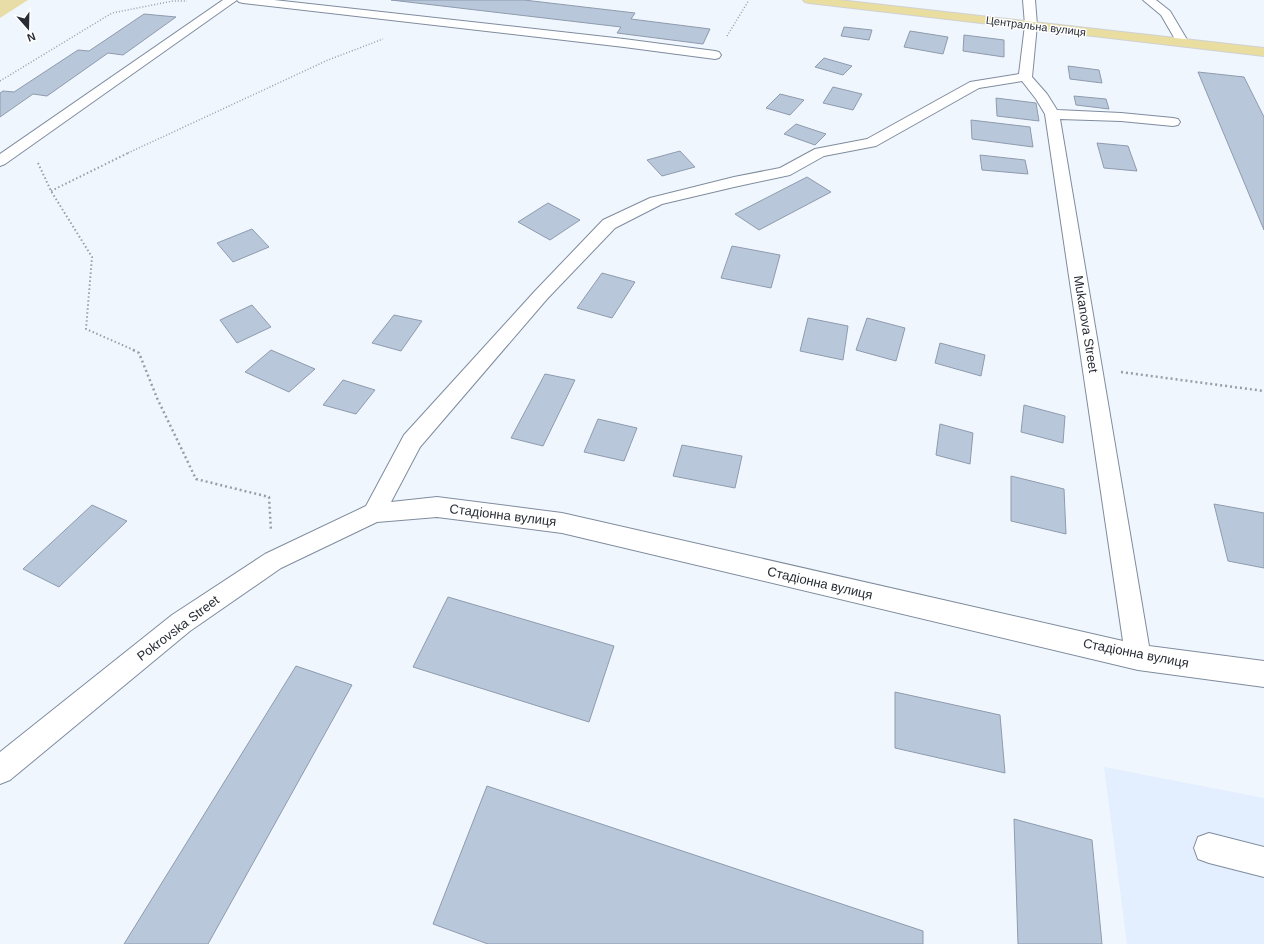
<svg xmlns="http://www.w3.org/2000/svg" width="1264" height="944" font-family="Arial,sans-serif">
<rect width="100%" height="100%" fill="#f0f6fe"/>
<path fill="#e3eefe" d="M1104,767L1264,798V944H1127Z"/>
<path fill="#e8dda7" d="M0,0H28L0,18Z"/>
<path fill="#b9c7da" stroke="#8e9bae" d="M391,0H524L635,13L631,19L710,29L703,44L617,33L621,27Z
M144,14L176,17L123,55L108,53L47,96L33,94L0,117V93L3,91L14,92L78,50L89,51Z
M844,27L872,30L869,40L841,36Z
M910,31L948,37L943,54L904,47Z
M964,35L1004,40V57L963,51Z
M824,58L852,66L843,75L815,67Z
M1068,66L1099,70L1102,83L1070,79Z
M1198,72L1244,77L1264,117V230Z
M833,87L862,94L853,110L823,103Z
M780,94L804,100L790,115L766,108Z
M1074,96L1106,99L1109,109L1076,105Z
M996,98L1036,103L1039,121L997,116Z
M971,120L1030,127L1033,147L972,139Z
M796,124L826,134L815,145L784,134Z
M1097,143L1128,146L1137,171L1104,168Z
M680,151L695,167L662,176L647,160Z
M980,155L1025,160L1028,174L982,170Z
M807,177L831,192L759,230L735,214Z
M548,203L580,220L550,240L518,222Z
M252,229L269,247L233,262L217,243Z
M732,246L780,255L771,288L721,278Z
M602,273L635,282L612,318L577,308Z
M252,305L271,327L237,343L220,320Z
M394,315L422,321L401,351L372,343Z
M808,318L848,326L843,360L800,351Z
M867,318L905,328L896,361L856,350Z
M940,343L985,355L981,376L935,363Z
M271,350L315,369L289,392L245,372Z
M545,374L575,380L543,446L511,438Z
M343,380L375,390L356,414L323,405Z
M1024,405L1065,416L1063,443L1021,432Z
M598,419L637,428L624,461L584,452Z
M940,424L973,433L970,464L936,455Z
M682,445L742,456L735,488L673,476Z
M1011,476L1064,489L1066,534L1011,521Z
M1214,504L1264,513V568L1228,561Z
M92,505L127,521L59,587L23,569Z
M448,597L614,646L589,722L413,667Z
M296,666L352,685L208,944H124Z
M895,692L1000,715L1005,773L895,748Z
M487,786L923,931V944H488L433,924Z
M1014,819L1092,840L1102,944H1018Z"/>
<g fill="none" stroke-linecap="round" stroke-linejoin="round">
<defs>
<path id="minor" d="M223,0H237L5,164L0,166V154Z
M237,0H274L624,39L715,51L719,52L721,55L719,58L715,59L624,47L243,3L239,2Z
M1023,0H1035L1037,25L1032,77L1047,94L1057,110L1121,113L1173,118L1178,119L1180,122L1178,125L1173,126L1121,121L1060,119L1149,646L1264,661V687L1138,670L562,533L437,517L377,522L281,568L190,631L10,780L0,784V752L172,615L265,554L366,506L404,435L535,291L603,220L650,198L734,177L780,168L815,149L867,139L970,82L1019,74L1025,25ZM1022,81L1036,99L1045,114L1123,641L562,513L437,497L391,502L420,447L547,299L615,228L662,204L734,187L790,175L824,156L876,146L979,88Z
M1143,0H1156L1170,11L1189,43L1187,46H1179L1161,15Z
M1209,833L1264,847V877L1209,863L1198,859L1194,848L1198,837Z"/>
<path id="major" d="M803,0H839L1264,48V56L809,3L805,2Z"/>
</defs>
<use href="#minor" stroke="#7f8c9e" stroke-width="2"/>
<use href="#major" stroke="#d0d1d3" stroke-width="2"/>
<path stroke="#989ea6" stroke-width="1.5" stroke-dasharray="1 2" stroke-linecap="butt" d="M727,36L749,0
M0,81L112,13L173,1H187
M128,153L328,60L383,39"/>
<path stroke="#989ea6" stroke-width="2" stroke-dasharray="1.5 2.5" stroke-linecap="butt" d="M38,163L51,191L92,257L86,329L136,351
M51,191L130,152"/>
<path stroke="#989ea6" stroke-width="2.5" stroke-dasharray="2 3" stroke-linecap="butt" d="M133,350L139,353L157,398L196,479L269,497L271,531
M1121,372L1264,391"/>
<use href="#minor" fill="#fff" fill-rule="evenodd"/>
<use href="#major" fill="#e9dda0" fill-rule="evenodd"/>
</g>
<g text-anchor="middle" dominant-baseline="central" stroke-width="3" stroke-linejoin="round" paint-order="stroke">
<g font-size="11" fill="#282d35" stroke="#fff">
<text transform="translate(1036 26) rotate(7)">Центральна вулиця</text>
</g>
<g font-size="13" fill="#282d35" stroke="#fff">
<text transform="translate(1086 324) rotate(81)">Mukanova Street</text>
<text transform="translate(503 515) rotate(7)">Стадіонна вулиця</text>
<text transform="translate(820 583) rotate(13)">Стадіонна вулиця</text>
<text transform="translate(178 628) rotate(-37)">Pokrovska Street</text>
<text transform="translate(1136 653) rotate(11)">Стадіонна вулиця</text>
</g>
</g>
<g transform="translate(28 28) rotate(160)" stroke="#ffffff" stroke-width="3" paint-order="stroke">
<path d="M0-3L7 15L0 10L-7 15Z" fill="#282d35"/>
<text y="-6" font-size="11" font-weight="bold" text-anchor="middle" fill="#282d35">N</text>
</g>
</svg>
